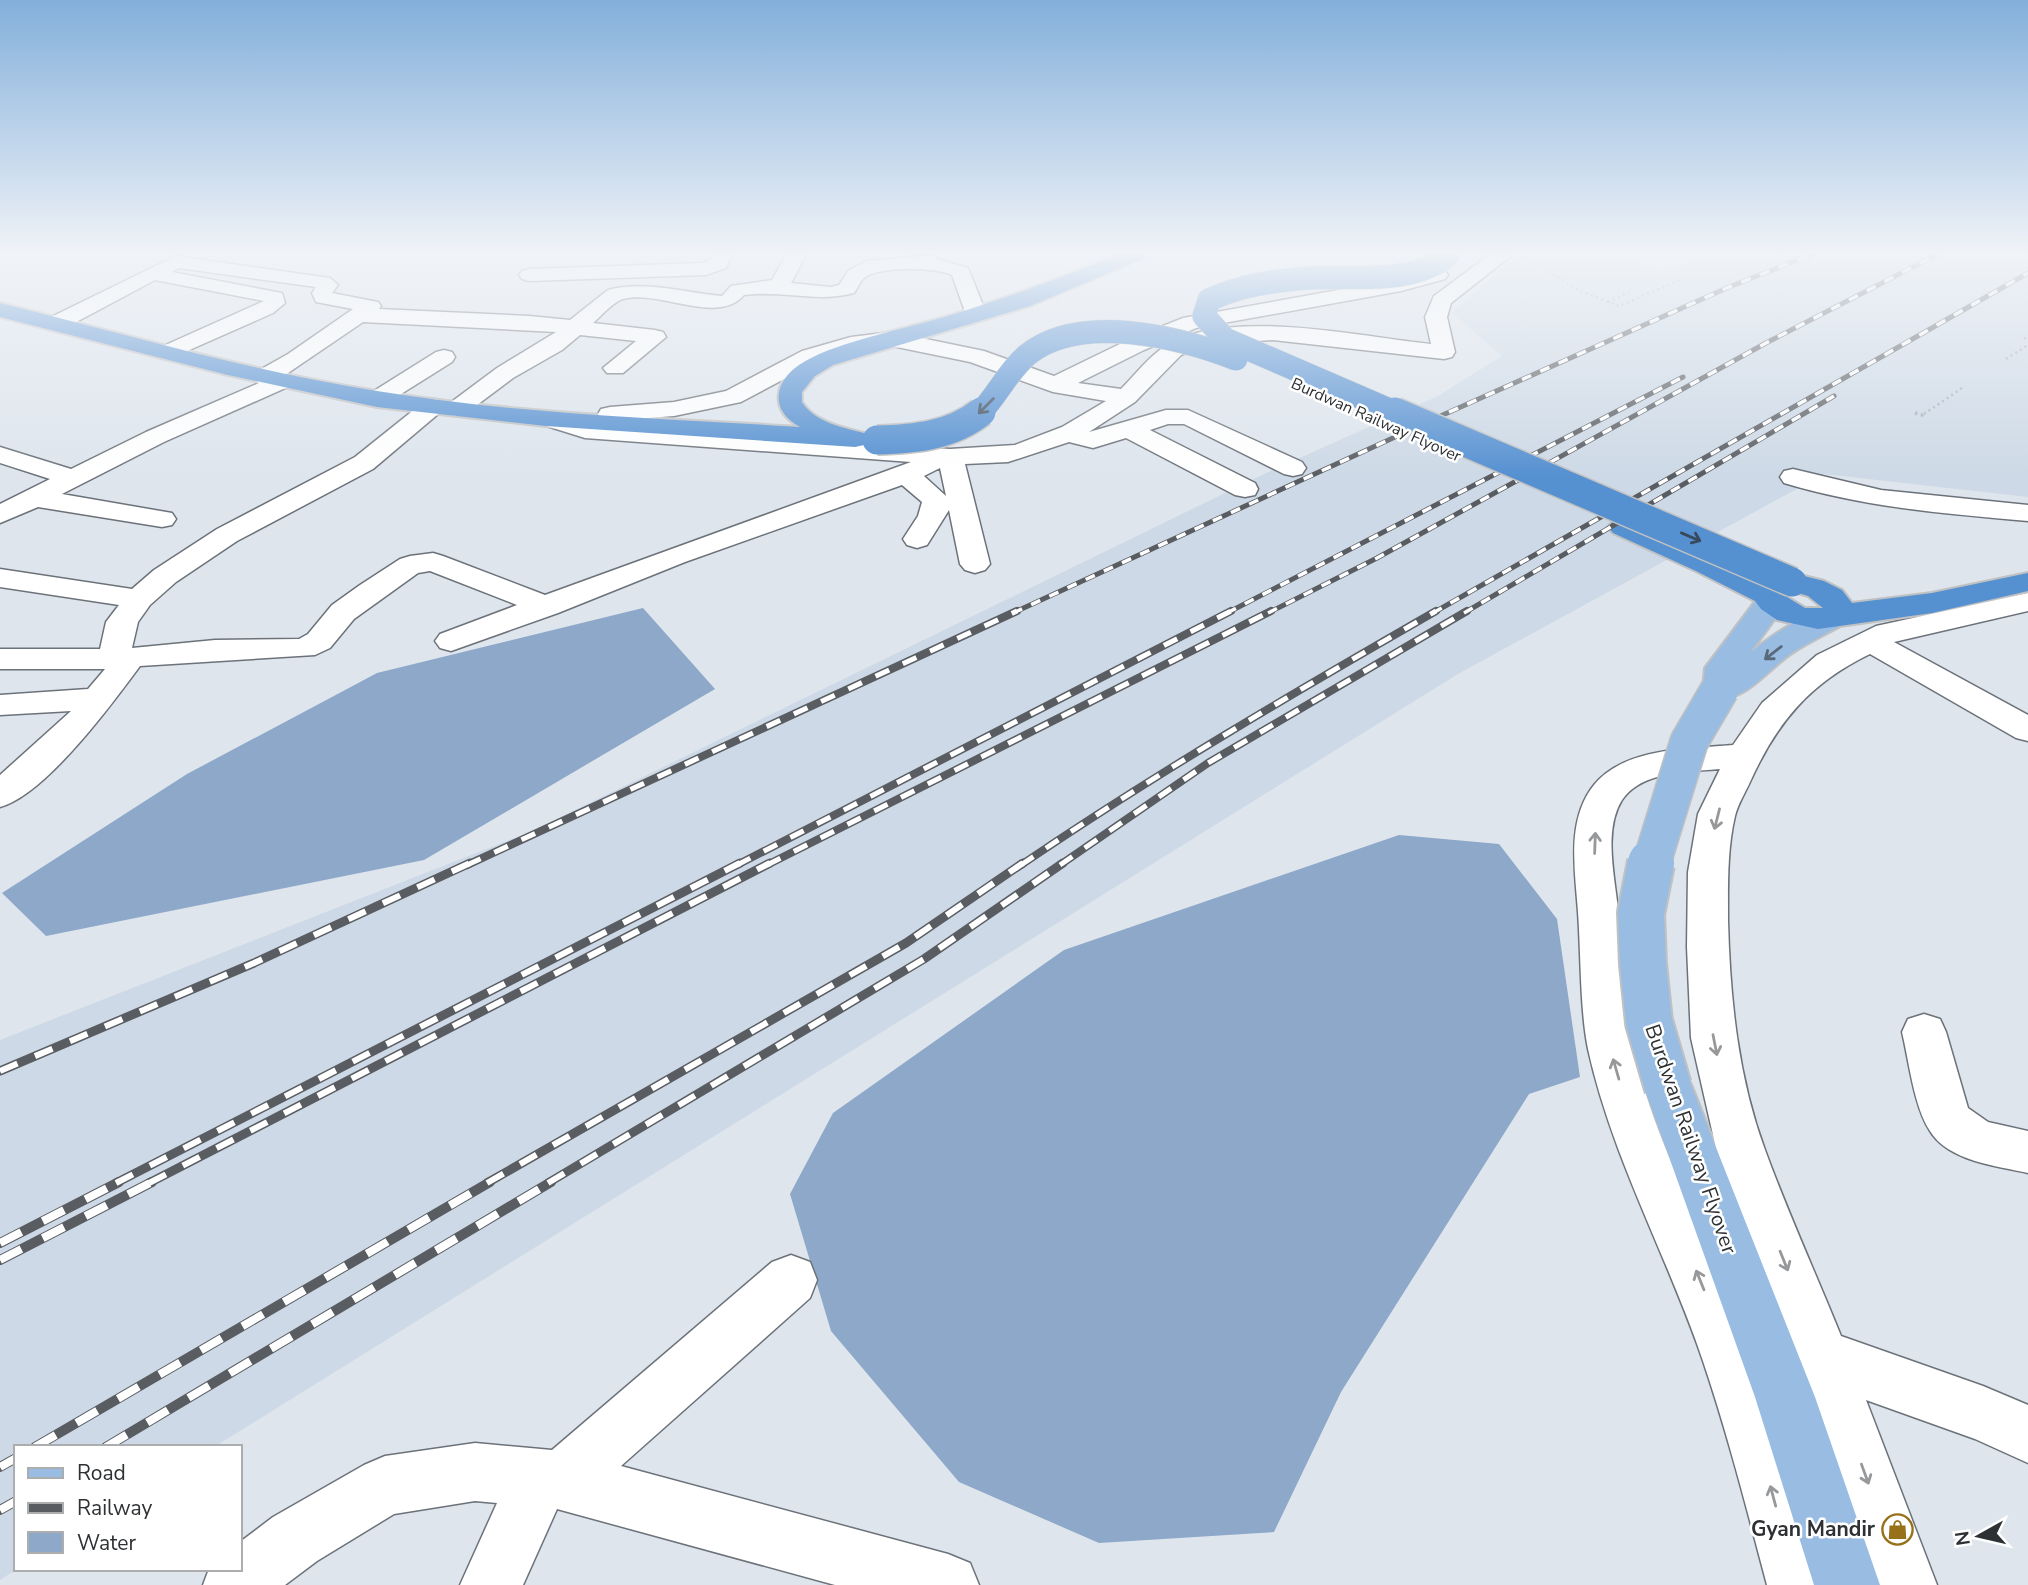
<svg xmlns="http://www.w3.org/2000/svg" width="2028" height="1585" font-family="'Nunito Sans',sans-serif">
<rect width="100%" height="100%" fill="#dee5ed"/>
<path fill="#cdd9e6" d="M1517,255H1619L1657,272L1717,255H2028V497L1824,474L1458,674L214,1447H16L17,1569L0,1580V1040L532,831L1264,474L1438,396L1502,356L1452,313Z"/>
<path fill="#8da8c8" d="M643,608L715,689L424,860L46,936L2,893L187,774L377,673Z
M1399,835L1499,844L1557,919L1580,1077L1529,1094L1341,1392L1274,1532L1099,1543L959,1482L831,1331L790,1194L833,1113L1064,950Z"/>
<g fill="none" stroke-linecap="round" stroke-linejoin="round">
<defs>
<path id="minor" d="M712,255H732L726,268L706,275L529,281L522,279L519,275L522,271L529,269L703,263L710,260Z
M786,255H806L791,283L831,287L839,285L849,270L867,261L935,255L936,259L968,268L987,315L984,320H968L952,275C937,267 875,266 863,279C860,282 857,289 854,293C816,303 783,290 744,295C717,326 659,289 623,299C613,302 601,316 593,323L655,330L663,332L666,337L623,373H607L603,368L636,341L580,335L562,350L513,378L465,414L456,416L447,414L444,409L373,469L237,541L176,582L150,605L138,622L132,648L215,640L299,639L308,634L332,605L360,585L400,559L410,556L433,553L443,556L545,595L911,462L585,438L537,423L534,418L537,413L546,411L587,423L950,449L1015,445L1062,427L1106,401L1053,392L970,362L892,346L853,350L818,361L741,402L674,416L610,421L601,419L598,414L601,409L610,407L674,402L726,391L802,351L851,337L892,332L984,351L1054,376L1128,340L1183,318L1399,279L1438,269L1445,271L1448,275L1445,279L1401,291L1196,328L1144,350L1078,383L1121,389C1136,374 1149,356 1167,345C1229,307 1361,337 1431,344L1425,317L1434,296L1489,255H1512L1451,303L1447,317L1455,352L1452,357L1444,359L1273,340L1210,344L1181,355L1135,402L1089,432L1166,410H1188L1302,462L1306,468L1302,474L1293,476L1284,474L1184,424H1168L1150,430L1255,483L1258,489L1255,495L1245,497L1235,495L1126,438L1093,448L1069,442L1008,462L965,464L990,564L985,570L975,573L965,570L960,564L949,510L927,545L917,548L907,545L903,539L918,516L922,502L902,485L685,562L558,613L451,651L440,648L435,641L440,634L517,605L430,571L418,573L354,619L330,648L315,655L140,666C112,704 45,795 0,807V775L71,711L0,715V695L88,689L105,669H0V649H100L106,622L119,605L0,587V569L132,589L154,570L217,529L355,457L425,401L434,399L443,401L446,406L497,368L556,332L363,322L285,375L294,381L290,386L164,442L62,494L172,513L176,519L172,525L162,527L38,507L0,523V504L50,479L0,463V447L71,469L146,432L259,383L252,377L256,372L288,354L353,309L316,302L312,293L316,287L179,268L172,272L282,293L285,303L273,313L169,359L161,357L158,352L161,347L264,301L155,280L65,328H49L46,323L49,318L176,256L330,278L338,285L332,293L378,302L381,306L379,309L529,316L570,320L608,290C645,280 685,293 722,296L731,286L772,280ZM940,468L946,496L924,476Z
M444,350L452,352L455,357L452,362L385,404L377,406L369,404L365,399L369,394L436,352Z
M1793,469L1881,490L2028,505V521C1945,514 1864,507 1784,483L1780,477L1784,471Z
M2028,593V611L1894,642L2028,715V741L2016,738L1870,654C1810,683 1777,722 1750,782C1745,793 1738,804 1735,816C1727,850 1728,886 1728,921C1730,999 1738,1077 1765,1150C1788,1213 1816,1274 1841,1336L1983,1386L2028,1405V1463L1975,1439L1866,1400L1937,1585H1875L1794,1357L1716,1148L1691,1038L1687,947L1688,872L1698,814L1720,769C1689,772 1641,771 1622,800C1603,830 1615,878 1618,910C1623,954 1623,1005 1633,1047C1658,1158 1720,1257 1759,1362C1785,1436 1807,1510 1829,1585H1767C1747,1510 1728,1435 1703,1361C1668,1257 1612,1158 1588,1049C1580,1010 1581,954 1578,912C1575,870 1566,820 1594,785C1625,747 1689,749 1733,745L1762,703L1817,655L1876,626Z
M1924,1014L1940,1019L1946,1032L1968,1108L1988,1122L2028,1131V1173C1997,1166 1948,1161 1930,1131C1914,1107 1909,1061 1902,1032L1908,1019Z
M791,1255L810,1262L817,1280L810,1298L621,1466L948,1554L970,1563L979,1585H835L557,1509L523,1585H460L497,1503L475,1501L394,1514L317,1561L285,1585H203L209,1569H240V1542L273,1517L364,1465L385,1456L475,1443L552,1450L772,1262Z"/>
<path id="major" d="M1771,592L1782,595L1787,602L1750,653C1771,636 1813,605 1840,612L1844,619L1840,626C1824,635 1807,643 1792,653C1765,671 1744,706 1708,697L1703,689L1705,668L1760,595Z
M1668,1067L1685,1073L1692,1087L1815,1397L1880,1585H1814L1755,1397L1644,1087L1651,1073Z"/>
<path id="highway" d="M1117,255H1145L1142,259L1030,306L833,365L815,376L802,392V402C814,422 844,428 864,433L868,439L864,445L855,447L546,426L377,407L228,375L0,317V303C125,334 250,371 377,391C516,414 659,418 800,427C770,411 773,383 799,365C829,344 903,329 941,318C1001,300 1058,279 1117,255Z
M1623,518L1718,557L1762,579L1792,573L1824,581L1842,590L1852,603L1932,593L2028,573V591L1932,613L1818,629L1777,620L1761,609L1755,601L1696,571L1613,533L1608,527L1613,521ZM1792,591L1808,596L1823,608H1805L1782,594Z"/>
</defs>
<use href="#minor" stroke="#6c7279" stroke-width="3"/>
<use href="#major" stroke="#c0c1c2" stroke-width="4"/>
<use href="#highway" stroke="#c0c1c2" stroke-width="4"/>
<path stroke="#a9afb5" stroke-width="2.5" stroke-dasharray="2 3.5" stroke-linecap="butt" d="M1525,256L1578,290L1619,306L1680,280
M1608,302L1629,292
M2024,338L2028,339
M2006,359L2028,345
M1915,413L1918,414
M1924,414L1965,386"/>
<path stroke="#a9afb5" stroke-width="3.5" stroke-dasharray="2.5 3.5" stroke-linecap="butt" d="M1915,413L1922,415L1926,412"/>
<use href="#minor" fill="#fff" fill-rule="evenodd"/>
<use href="#major" fill="#99bce3" fill-rule="evenodd"/>
<use href="#highway" fill="#5590d1" fill-rule="evenodd"/>
<defs>
<path id="rail-far3" d="M1013,613L1445,414L1729,287L1810,255
M1227,613L1683,377
M1268,613L1377,558L1766,343L1936,255
M1433,613L2028,273
M1464,613L1834,396"/>
<path id="rail-far2" d="M467,865L1017,611
M737,865L1231,611
M767,865L1271,611
M1021,865C1155,774 1295,692 1436,611
M1060,865L1208,763L1467,611"/>
<path id="rail-far1" d="M0,1071L254,963L470,863
M116,1183L740,863
M149,1183L770,863
M487,1183L906,943L1023,863
M548,1183L924,959L1063,863"/>
<path id="rail" d="M0,1243L119,1182
M0,1260L152,1182
M35,1447L490,1182
M106,1447L551,1182
M0,1467L16,1458
M0,1510L16,1501"/>
</defs>
<use href="#rail-far3" stroke="#595d61" stroke-width="5"/>
<use href="#rail-far2" stroke="#595d61" stroke-width="8"/>
<use href="#rail-far1" stroke="#595d61" stroke-width="9"/>
<use href="#rail" stroke="#595d61" stroke-width="10"/>
<use href="#rail-far3" stroke="#fff" stroke-width="3.5" stroke-dasharray="10" stroke-linecap="butt"/>
<use href="#rail-far2" stroke="#fff" stroke-width="5" stroke-dasharray="15" stroke-linecap="butt"/>
<use href="#rail-far1" stroke="#fff" stroke-width="6" stroke-dasharray="19" stroke-linecap="butt"/>
<use href="#rail" stroke="#fff" stroke-width="8" stroke-dasharray="24" stroke-linecap="butt"/>
<defs>
<path id="major-bridge-far1" d="M1651,865L1689,742L1720,689"/>
<path id="major-bridge" d="M1651,863L1641,913L1643,964L1649,1022L1668,1087"/>
<path id="highway-bridge-far1" d="M979,414C997,396 1008,371 1027,355C1080,312 1179,337 1236,359
M1399,414L1225,339L1204,316L1209,300C1241,285 1273,281 1308,278C1352,275 1411,286 1448,255"/>
<path id="highway-bridge" d="M1395,412L1792,582
M877,440C914,439 951,436 981,412"/>
</defs>
<use href="#major-bridge-far1" stroke="#c0c1c2" stroke-width="40" stroke-linecap="butt"/>
<use href="#major-bridge" stroke="#c0c1c2" stroke-width="50" stroke-linecap="butt"/>
<use href="#highway-bridge-far1" stroke="#c0c1c2" stroke-width="24" stroke-linecap="butt"/>
<use href="#highway-bridge" stroke="#c0c1c2" stroke-width="32" stroke-linecap="butt"/>
<use href="#major-bridge-far1" stroke="#99bce3" stroke-width="37"/>
<use href="#major-bridge" stroke="#99bce3" stroke-width="46"/>
<use href="#highway-bridge-far1" stroke="#5590d1" stroke-width="23"/>
<use href="#highway-bridge" stroke="#5590d1" stroke-width="29"/>
</g>
<defs><path id="oneway-shaft" d="M-6 0H5M1.5-3L5.5 0L1.5 3" fill="none" stroke-width="1.6" stroke-linecap="round" stroke-linejoin="round" transform="scale(1.75)"/></defs>
<g stroke="#38495b">
<use href="#oneway-shaft" transform="translate(986 406) rotate(135)"/>
<use href="#oneway-shaft" transform="translate(1691 537) rotate(23)"/>
</g>
<use stroke="#59697a" href="#oneway-shaft" transform="translate(1773 653) rotate(142)"/>
<g stroke="#96989a">
<use href="#oneway-shaft" transform="translate(1717 819) rotate(104)"/>
<use href="#oneway-shaft" transform="translate(1595 843) rotate(-88)"/>
<use href="#oneway-shaft" transform="translate(1715 1045) rotate(79)"/>
<use href="#oneway-shaft" transform="translate(1616 1069) rotate(-106)"/>
<use href="#oneway-shaft" transform="translate(1784 1261) rotate(68)"/>
<use href="#oneway-shaft" transform="translate(1700 1280) rotate(-112)"/>
<use href="#oneway-shaft" transform="translate(1865 1474) rotate(70)"/>
<use href="#oneway-shaft" transform="translate(1773 1496) rotate(-105)"/>
</g>
<linearGradient id="sky" x2="0" y2="1"><stop stop-color="#83afdb"/><stop offset="0.53" stop-color="#f0f3f7"/><stop offset="1" stop-color="#f0f3f7" stop-opacity="0"/></linearGradient>
<rect width="2028" height="477" fill="url(#sky)"/>
<defs>
<symbol id="shop-ring" viewBox="-11 -11 22 22"><circle r="9.5" fill="#fff" stroke="#96711a" stroke-width="1.5"/><path d="M-5-2.5h2.3a2.7 3.5 0 0 1 5.4 0H5L5.5 6h-11ZM-1.5-2.5h3a1.5 2.3 0 0 0-3 0Z" fill="#96711a"/></symbol>
</defs>
<g fill-rule="evenodd">
<use href="#shop-ring" x="1880" y="1512" width="35" height="35"/>
</g>
<g text-anchor="middle" dominant-baseline="central" stroke-width="5" stroke-linejoin="round" paint-order="stroke">
<g font-size="16" fill="#2e3134" stroke="#fff">
<text transform="translate(1376 420) rotate(24)">Burdwan Railway Flyover</text>
</g>
<g font-size="21" fill="#2e3134" stroke="#fff">
<text transform="translate(1691 1139) rotate(71)">Burdwan Railway Flyover</text>
</g>
<g font-size="21" font-weight="bold" fill="#2e3134" stroke="#fff" text-anchor="end">
<text x="1875" y="1529">Gyan Mandir</text>
</g>
</g>
<rect x="14" y="1445" width="228" height="126" fill="#ffffff" stroke="#abadae" stroke-width="2"/>
<rect x="28" y="1468" width="35" height="10" fill="#99bce3" stroke="#abadae" stroke-width="2"/>
<text x="77" y="1480" font-size="21" fill="#2e3134">Road</text>
<rect x="28" y="1503" width="35" height="10" fill="#595d61" stroke="#abadae" stroke-width="2"/>
<text x="77" y="1515" font-size="21" fill="#2e3134">Railway</text>
<rect x="28" y="1532" width="35" height="21" fill="#8da8c8" stroke="#abadae" stroke-width="2"/>
<text x="77" y="1550" font-size="21" fill="#2e3134">Water</text>
<g transform="translate(1979 1536) rotate(262)" stroke="#ffffff" stroke-width="5" paint-order="stroke">
<path d="M0-5L12 26L0 18L-12 26Z" fill="#2e3134"/>
<text y="-10" font-size="19" font-weight="bold" text-anchor="middle" fill="#2e3134">N</text>
</g>
</svg>
